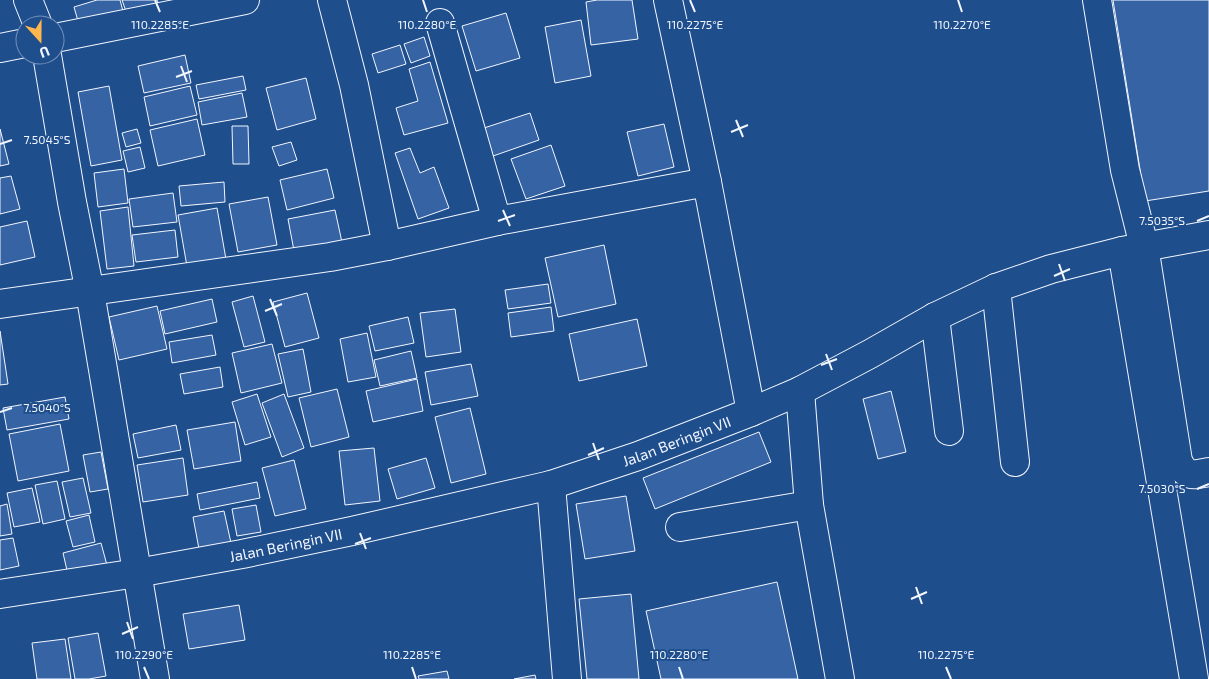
<svg xmlns="http://www.w3.org/2000/svg" width="1209" height="679" font-family="'Exo 2',sans-serif">
<rect width="100%" height="100%" fill="#1f4e8c"/>
<path fill="#3563a3" stroke="#f2f6ff" d="M97,0H120L124,15L80,28L74,7Z
M122,0H157L160,7L128,17Z
M597,0H632L638,39L591,45L586,2Z
M1113,0H1209V191L1145,201Z
M506,13L520,58L476,71L462,26Z
M581,20L591,76L555,83L545,27Z
M424,37L430,56L411,63L404,44Z
M400,45L406,64L378,73L372,54Z
M185,55L191,83L144,93L138,66Z
M430,62L448,123L404,135L396,108L418,101L409,69Z
M243,76L246,90L199,99L196,85Z
M306,78L316,119L277,130L266,88Z
M109,86L122,160L91,166L78,92Z
M190,86L197,115L150,126L144,97Z
M242,93L247,117L202,125L198,102Z
M530,113L539,140L493,156L484,128Z
M197,119L205,155L158,166L150,130Z
M664,124L674,167L638,176L627,132Z
M232,126H248L249,164H233Z
M0,129L9,164L0,166Z
M137,129L141,143L126,147L122,133Z
M291,142L297,160L279,166L272,147Z
M551,145L565,186L526,199L511,159Z
M140,147L145,168L128,172L123,151Z
M410,148L420,173L434,167L449,208L418,219L395,153Z
M124,169L128,203L98,207L94,173Z
M327,169L334,198L287,210L280,180Z
M11,176L20,209L0,214V178Z
M224,182L225,202L181,206L179,186Z
M173,193L177,222L133,227L129,199Z
M268,197L277,245L238,252L229,204Z
M128,207L134,266L107,269L100,211Z
M217,208L227,265L188,272L178,215Z
M335,210L343,247L295,256L288,219Z
M27,221L35,257L0,265V227Z
M175,230L178,257L136,262L132,235Z
M604,245L616,304L558,317L545,258Z
M548,284L551,303L508,309L505,290Z
M307,293L319,338L285,347L273,302Z
M253,296L265,342L244,347L232,302Z
M212,299L217,322L165,334L160,311Z
M157,306L167,349L119,360L109,317Z
M551,307L554,331L511,337L508,313Z
M455,309L461,352L426,357L420,313Z
M408,317L414,343L375,351L369,326Z
M637,319L647,366L579,381L569,334Z
M0,331L8,384L0,385Z
M367,333L376,377L348,382L340,339Z
M212,335L216,355L172,363L169,342Z
M272,344L282,383L241,393L232,353Z
M303,349L311,392L288,397L278,354Z
M411,351L417,378L380,386L374,360Z
M471,364L478,396L431,405L425,372Z
M220,367L223,387L184,394L180,374Z
M417,379L423,411L373,422L366,391Z
M337,389L349,437L311,447L299,398Z
M891,391L906,452L878,459L863,399Z
M257,394L271,437L245,445L232,402Z
M284,394L304,448L282,457L262,403Z
M65,397L69,419L7,430L3,408Z
M470,408L486,474L451,483L435,417Z
M235,422L241,461L194,469L187,430Z
M60,424L69,471L18,481L9,434Z
M176,425L181,450L138,458L133,434Z
M759,432L771,462L655,509L643,478Z
M374,448L380,501L345,505L339,451Z
M101,452L108,489L90,492L83,455Z
M183,458L188,495L143,502L137,465Z
M426,458L435,488L397,499L388,469Z
M294,460L306,509L275,516L262,468Z
M83,478L91,513L70,517L62,482Z
M57,481L65,519L43,524L35,485Z
M257,482L260,498L200,510L197,494Z
M32,488L40,522L14,527L7,493Z
M626,496L635,551L585,559L576,504Z
M7,504L12,534L0,536V506Z
M256,505L261,532L237,536L232,509Z
M224,511L231,543L199,549L193,517Z
M89,515L95,542L73,547L66,521Z
M13,538L19,566L0,570V540Z
M101,543L108,569L69,579L63,553Z
M777,582L798,679H661L646,611Z
M631,594L639,679H587L579,599Z
M239,605L245,640L189,649L183,614Z
M98,633L106,676L89,679H75L68,638Z
M65,639L71,679H37L32,643Z
M447,671L449,679H419L418,676Z
M535,675L536,679H514Z"/>
<g fill="none" stroke-linecap="round" stroke-linejoin="round">
<defs>
<g id="minor">
<path d="M28,0L38,25"/>
<path d="M668,0L707,182"/>
<path d="M1097,0L1125,170L1144,246L1178,461C1186,478 1193,475 1209,472"/>
<path d="M440,23L497,221"/>
<path d="M55,38L245,0"/>
<path d="M0,48L25,43"/>
<path d="M47,55L72,202L90,292L155,679"/>
<path d="M387,246L497,221L707,182L751,412"/>
<path d="M1122,251L1194,679"/>
<path d="M996,288L1015,462"/>
<path d="M0,304L330,257L387,246L354,85L332,0"/>
<path d="M935,317L949,431"/>
<path d="M800,391L809,505L840,679"/>
<path d="M551,485L567,679"/>
<path d="M680,527L809,505"/>
<path id="s1" d="M0,594L137,573L242,554L352,531L551,485L638,456L751,412L800,391L870,354L935,317L996,288L1051,269L1122,251L1209,235"/>
</g>
</defs>
<use href="#minor" stroke="#f2f6ff" stroke-width="30"/>
<use href="#minor" stroke="#1f4e8c" stroke-width="28"/>
</g>
<path fill="none" stroke="#f2f6ff" stroke-width="2" d="M155,0L160,12M423,0L427,12M690,0L695,12M958,0L962,12M181,66L187,82M176,77L192,71M736,120L743,137M731,132L748,125M0,144L12,140M503,210L510,226M498,221L515,215M1197,221L1209,216M1059,264L1065,281M1054,276L1070,269M270,299L277,316M265,311L282,304M826,354L832,370M821,365L837,359M0,412L12,408M593,443L599,460M588,455L604,448M1197,489L1209,484M360,533L366,549M355,544L371,538M916,587L922,604M911,599L927,592M127,622L133,639M122,634L138,627M144,667L149,679M412,667L416,679M679,667L683,679M946,667L951,679"/>
<g text-anchor="middle" dominant-baseline="central" stroke-width="4" stroke-linejoin="round" paint-order="stroke">
<g font-size="15" fill="#f2f6ff" stroke="#1f4e8c">
<text stroke="none"><textPath href="#s1" startOffset="695">Jalan Beringin VII</textPath></text>
<text stroke="none"><textPath href="#s1" startOffset="290">Jalan Beringin VII</textPath></text>
</g>
</g>
<g font-size="12" text-anchor="middle" fill="#f2f6ff" stroke="#1f4e8c" stroke-width="4" stroke-linejoin="round" paint-order="stroke">
<text x="160" y="29">110.2285°E</text>
<text x="427" y="29">110.2280°E</text>
<text x="695" y="29">110.2275°E</text>
<text x="962" y="29">110.2270°E</text>
<text x="47" y="144">7.5045°S</text>
<text x="1162" y="225">7.5035°S</text>
<text x="47" y="412">7.5040°S</text>
<text x="1162" y="493">7.5030°S</text>
<text x="144" y="659">110.2290°E</text>
<text x="412" y="659">110.2285°E</text>
<text x="679" y="659">110.2280°E</text>
<text x="946" y="659">110.2275°E</text>
</g>
<g transform="translate(40 40) rotate(159)"><circle r="24" fill="#1f4e8c" stroke="#7391ba"/>
<path d="M0-4L9 19L0 12L-9 19Z" fill="#ffb74d"/>
<text y="-8" font-size="14" font-weight="bold" text-anchor="middle" fill="#f2f6ff">U</text>
</g>
</svg>
